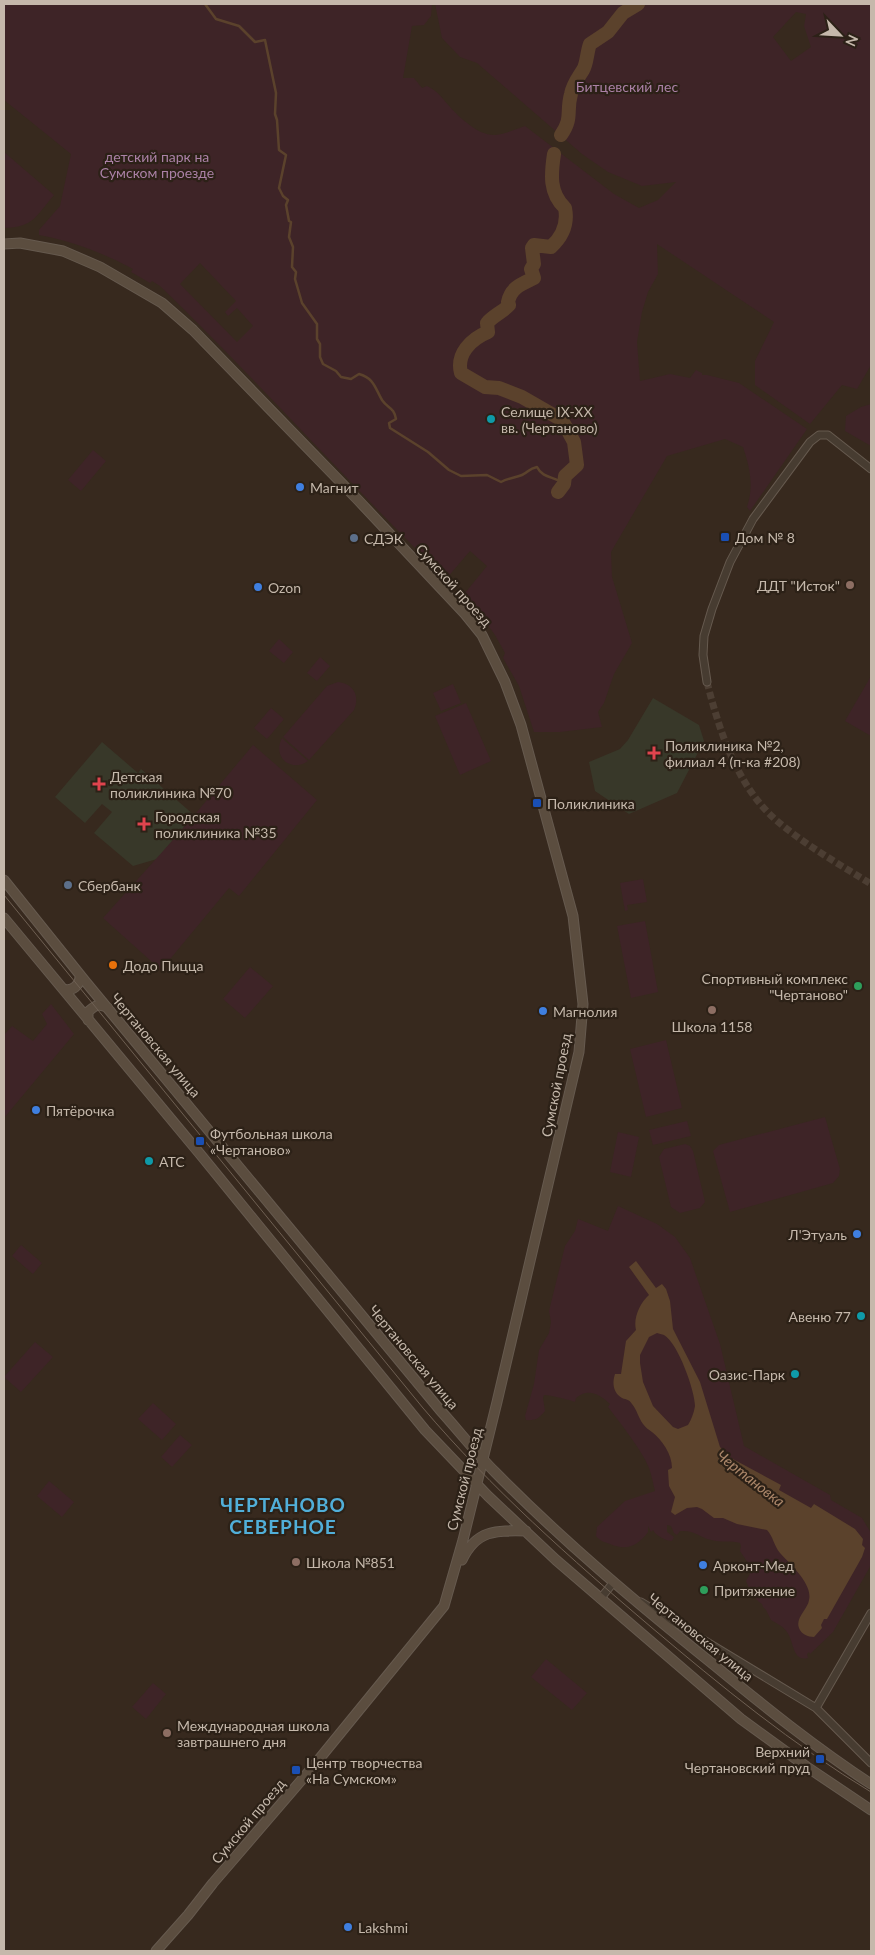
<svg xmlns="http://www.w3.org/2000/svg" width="875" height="1955" font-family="Lato,sans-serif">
<rect width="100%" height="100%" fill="#37291e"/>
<path fill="#383829" d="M653,698L699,725L704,741L677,793L629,814L595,791L589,762L620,749L628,740Z
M102,742L138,773L141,769L194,815L157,859L133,866L94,833L112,812L102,804L85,823L55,797Z"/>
<path fill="#3e2427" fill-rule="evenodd" d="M4,4H432L431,16L424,25L412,26L403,78H414L422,88L427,86C438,91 442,98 450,107C460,118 479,136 495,135C505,134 516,129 525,126L614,194L639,208L658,200L676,182L642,186L608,172L582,154L477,63L460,57L442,38L435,4H871V365L857,389L842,385L810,424L755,385V361L774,322L657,244L658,274L648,292L642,312L637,342L640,381L670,374L690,378L696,370L702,373V375H707L739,383L807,429L750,511L747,507C754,486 750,468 743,447L725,439L667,456L611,552L612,577L632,643L614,674L604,703L598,712L602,727L560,732H534L519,686L503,658L505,653L495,635L465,593L487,566L470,551L446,579C349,483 258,381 160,286L152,281L150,283L131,272L133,269C103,253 72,241 39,235V230L60,206L71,154L4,100ZM796,12L806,14L804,26L811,47L791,61L773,37ZM200,263L236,301L225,312L228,316L237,308L253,326L237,342L180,284Z
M4,152L54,195C35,217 34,227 4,228Z
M871,404V446L845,431L846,416L861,407Z
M93,450L106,461L81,491L68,480Z
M279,639L293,652L284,663L269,651Z
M320,657L330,666L317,681L307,673Z
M871,676V736L845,721Z
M338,682C354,684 360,696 354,710L309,760L283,737L327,686Z
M453,684L461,703L441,711L433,693Z
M466,703L491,761L460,775L435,716Z
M271,708L284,719L267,739L254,728Z
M282,738L284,740L308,761C291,773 272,757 282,738Z
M253,745L317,800L239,896L229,888L161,970L103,918L181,831Z
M643,879L647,902L627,905L628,910L625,911L620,883Z
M645,921L658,992L631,998L617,926Z
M250,967L273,986L245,1018L223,999Z
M51,1004L74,1034L4,1118V1035L12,1026L33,1041L47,1024L42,1014Z
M666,1040L682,1108L646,1117L630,1049Z
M825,1117L840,1169L839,1176L833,1183L730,1212L713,1151L719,1145Z
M687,1121L691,1136L653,1145L649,1130Z
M618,1132L639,1137L631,1177L610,1172Z
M685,1144L690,1146L693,1151L705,1202L700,1208L680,1213L671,1207L659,1157L664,1149Z
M618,1206L657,1224L675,1237L690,1258L720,1344L744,1446L830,1495L831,1500L862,1518L871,1533V1565L833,1632L810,1654L809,1652L807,1654L808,1658C792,1662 794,1641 787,1632C783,1626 776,1623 771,1620L766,1610L763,1607L762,1604C755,1600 749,1589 746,1581L753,1568L750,1566L740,1551L741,1546L740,1543C731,1540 721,1543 711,1540C699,1537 695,1530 680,1531L677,1535L674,1533L671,1526L667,1525V1532L674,1537L672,1541C666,1541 656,1536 653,1530L651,1532L648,1526V1532C638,1546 626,1551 610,1544C604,1542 600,1541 596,1536L597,1527L625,1501L655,1491C653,1484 652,1476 649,1468C642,1450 620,1423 608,1407L610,1404C601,1395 588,1387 576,1398L575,1402C570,1400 550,1395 544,1395L543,1398L545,1411C539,1418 536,1421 526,1420L525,1416L534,1384L539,1350L549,1333L551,1322L549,1311L565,1246L575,1231L578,1219L608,1231Z
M21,1245L42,1263L33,1274L12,1256Z
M35,1342L53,1357L21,1392L4,1377Z
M153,1403L176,1424L162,1440L138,1419Z
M180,1435L192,1445L172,1467L161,1457Z
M49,1481L74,1502L62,1517L37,1496Z
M546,1659L587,1693L572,1710L531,1677Z
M153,1683L166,1694L146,1719L132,1707Z"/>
<path fill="#5b422c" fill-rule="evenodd" d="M636,1261L656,1288L662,1284L666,1289L670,1301L673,1329L700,1382L720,1447L731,1458L781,1485L779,1490L811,1508L814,1504L855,1529L863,1539L862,1545L865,1548L862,1557L827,1619H824L821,1625L822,1628L814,1637C808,1637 801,1634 799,1628C795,1618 808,1609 809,1600C813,1584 790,1564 780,1553C774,1546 773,1536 767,1530L737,1524L723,1518H714L702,1509L697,1507L687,1508L675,1515L671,1512L675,1497L669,1486L668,1470L672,1468C672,1454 662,1440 652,1432C648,1429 646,1428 643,1424C638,1417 637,1410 632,1404C629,1399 627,1400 622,1398C613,1393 612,1383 615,1374H621L626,1341L636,1330C633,1318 640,1303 649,1295L629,1267ZM657,1333C659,1334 662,1334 664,1335C678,1343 695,1391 695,1406C694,1413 691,1420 688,1425L678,1429L673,1427L653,1406L643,1382L640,1363V1355L649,1337Z"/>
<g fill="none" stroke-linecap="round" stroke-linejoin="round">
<path stroke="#5b422c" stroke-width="2.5" d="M205,4L216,19L239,26L255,42L265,40L276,93L275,114L277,120L279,150L286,155L279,188L283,196L288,200L286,205L289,221L291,222L289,237L293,247L292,267L296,272L295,279L302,303L317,324V339L320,344V357L323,364L336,371L341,377L351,379L359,374C374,378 375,388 382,400C388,409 394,407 396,419L389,423L390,428L428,452L449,470L461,476L487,475L501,482C508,478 515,478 522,475C529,472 528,469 537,467C543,479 555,476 564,484"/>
<path stroke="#5b422c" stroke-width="14" d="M561,135C573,118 566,112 571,94C573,84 578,78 583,70C587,64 587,51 590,44L608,32L623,13L638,4
M554,154C551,174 549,193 565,208C568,223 563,236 551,247L534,245L532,248L534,264L531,269L534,278C522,284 511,287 508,302L509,305C503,312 494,315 487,323L488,332C471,339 456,354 461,373L485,387L499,388L522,397L562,420L574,442L577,465L565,476L564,484L558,492"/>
<path stroke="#4c3e33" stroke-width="7" stroke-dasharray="7 3.5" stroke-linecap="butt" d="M707,682C719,730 737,786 776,820C805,845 839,864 871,884"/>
<defs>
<path id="street" d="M707,682L703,655L704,636L712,609L730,562L753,519L810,442L819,435H828L871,469
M600,1599L613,1583
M641,1602L816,1708L871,1763
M816,1708L871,1613"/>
<path id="secondary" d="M4,244L20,243L63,251L100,267L162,303L193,330L358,500L465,614L482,635L505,682L521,725L573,916L583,1004L579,1052L497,1402L463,1540L444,1606L311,1769L213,1883L188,1915L156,1951
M4,880L85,981L440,1410C459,1431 476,1453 495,1472C564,1542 638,1604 714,1665C765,1707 816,1748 871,1784
M4,918L200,1154L425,1430L488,1496L556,1560L741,1719L807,1767L871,1810
M63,989C72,992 81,985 80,975
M88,1020V1012C95,1005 99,1003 108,1008
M462,1560C476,1530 496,1530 526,1531"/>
</defs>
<use href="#street" stroke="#665a4f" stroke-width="9"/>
<use href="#secondary" stroke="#665a4f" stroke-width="11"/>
<use href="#street" stroke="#473c31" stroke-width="7"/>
<use href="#secondary" stroke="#5b4d3f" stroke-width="9"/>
<path stroke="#6f6053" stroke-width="1" d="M4,895L423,1408C491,1488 571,1559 651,1627C721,1686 793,1745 871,1792"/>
</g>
<g fill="#0f9aa8" stroke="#2c2117" stroke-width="2">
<circle cx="491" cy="419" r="5"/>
<circle cx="149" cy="1161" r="5"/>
<circle cx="861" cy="1316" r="5"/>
<circle cx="795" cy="1374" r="5"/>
</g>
<g fill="#3f7fe0" stroke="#2c2117" stroke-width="2">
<circle cx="300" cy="487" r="5"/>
<circle cx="258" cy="587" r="5"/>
<circle cx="543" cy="1011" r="5"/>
<circle cx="36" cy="1110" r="5"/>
<circle cx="857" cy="1234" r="5"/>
<circle cx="703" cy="1565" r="5"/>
<circle cx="348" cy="1927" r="5"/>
</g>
<g fill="#1a4fb4" stroke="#2c2117" stroke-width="2">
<rect x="720" y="532" width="10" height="10" rx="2.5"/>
<rect x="532" y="798" width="10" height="10" rx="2.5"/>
<rect x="195" y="1136" width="10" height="10" rx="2.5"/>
<rect x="815" y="1754" width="10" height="10" rx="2.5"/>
<rect x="291" y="1765" width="10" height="10" rx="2.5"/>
</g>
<g fill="#5c6f8a" stroke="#2c2117" stroke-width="2">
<circle cx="354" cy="538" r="5"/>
<circle cx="68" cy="885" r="5"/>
</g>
<g fill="#8d6e63" stroke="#2c2117" stroke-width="2">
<circle cx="850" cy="585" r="5"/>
<circle cx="712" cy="1010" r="5"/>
<circle cx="296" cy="1562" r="5"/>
<circle cx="167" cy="1733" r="5"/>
</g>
<g fill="#e0444e" stroke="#2c2117" stroke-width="2">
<path d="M651.5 745.5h5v5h5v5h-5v5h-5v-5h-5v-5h5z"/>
<path d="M96.5 776.5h5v5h5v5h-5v5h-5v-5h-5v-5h5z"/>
<path d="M141.5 816.5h5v5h5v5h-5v5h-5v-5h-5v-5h5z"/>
</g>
<circle fill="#e8710a" stroke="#2c2117" stroke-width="2" cx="113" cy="965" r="5"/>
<g fill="#2e9e5b" stroke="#2c2117" stroke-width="2">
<circle cx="858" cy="986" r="5"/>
<circle cx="704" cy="1590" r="5"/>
</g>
<g text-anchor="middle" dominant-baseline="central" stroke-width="4.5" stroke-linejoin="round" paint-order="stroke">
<g font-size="14" fill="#ab81a6" stroke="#2c2117">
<text x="627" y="86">Битцевский лес</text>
<text x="157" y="156">детский парк на<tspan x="157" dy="16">Сумском проезде</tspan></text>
</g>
<g font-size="14" fill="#c5b8ab" stroke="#2c2117" text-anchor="start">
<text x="501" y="411">Селище IX-XX<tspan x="501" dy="16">вв. (Чертаново)</tspan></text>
<text x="310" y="487">Магнит</text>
<text x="735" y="537">Дом № 8</text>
<text x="364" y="538">СДЭК</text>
<text x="840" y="585" text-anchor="end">ДДТ "Исток"</text>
<text x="268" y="587">Ozon</text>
<text x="665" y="745">Поликлиника №2,<tspan x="665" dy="16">филиал 4 (п-ка #208)</tspan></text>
<text x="110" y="776">Детская<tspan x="110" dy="16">поликлиника №70</tspan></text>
<text x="547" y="803">Поликлиника</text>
<text x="155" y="816">Городская<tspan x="155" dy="16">поликлиника №35</tspan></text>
<text x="78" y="885">Сбербанк</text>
<text x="123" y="965">Додо Пицца</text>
<text x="848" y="978" text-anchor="end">Спортивный комплекс<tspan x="848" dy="16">"Чертаново"</tspan></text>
<text x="553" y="1011">Магнолия</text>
<text x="712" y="1026" text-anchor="middle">Школа 1158</text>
<text x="46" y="1110">Пятёрочка</text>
<text x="210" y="1133">Футбольная школа<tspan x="210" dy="16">«Чертаново»</tspan></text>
<text x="159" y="1161">АТС</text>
<text x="847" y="1234" text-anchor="end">Л'Этуаль</text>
<text x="851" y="1316" text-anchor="end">Авеню 77</text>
<text x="785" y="1374" text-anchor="end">Оазис-Парк</text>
<text x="306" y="1562">Школа №851</text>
<text x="713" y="1565">Арконт-Мед</text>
<text x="714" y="1590">Притяжение</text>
<text x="177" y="1725">Международная школа<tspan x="177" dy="16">завтрашнего дня</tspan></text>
<text x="810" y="1751" text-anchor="end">Верхний<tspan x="810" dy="16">Чертановский пруд</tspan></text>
<text x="306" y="1762">Центр творчества<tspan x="306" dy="16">«На Сумском»</tspan></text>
<text x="358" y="1927">Lakshmi</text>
</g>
<g font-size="14" fill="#c5b8ab" stroke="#2c2117">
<text transform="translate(454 585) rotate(48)">Сумской проезд</text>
<text transform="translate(156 1045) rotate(50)">Чертановская улица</text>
<text transform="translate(556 1085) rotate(-79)">Сумской проезд</text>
<text transform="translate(414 1357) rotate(50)">Чертановская улица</text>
<text transform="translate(464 1479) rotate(-76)">Сумской проезд</text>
<text transform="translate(701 1637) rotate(39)">Чертановская улица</text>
<text transform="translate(248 1821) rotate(-50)">Сумской проезд</text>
</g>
<g font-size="15" font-style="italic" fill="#ab8669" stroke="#2c2117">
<text transform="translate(751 1478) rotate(38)">Чертановка</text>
</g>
<g font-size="19" font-weight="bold" letter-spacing="1" fill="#51afd9" stroke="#2c2117">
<text x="283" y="1504">ЧЕРТАНОВО<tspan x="283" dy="22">СЕВЕРНОЕ</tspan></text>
</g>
</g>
<rect width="875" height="1955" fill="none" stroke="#c5b8ab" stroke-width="10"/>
<g transform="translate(840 35) rotate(115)" stroke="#2c2117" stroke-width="4" paint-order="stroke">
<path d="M0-4L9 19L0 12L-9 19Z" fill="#c5b8ab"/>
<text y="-8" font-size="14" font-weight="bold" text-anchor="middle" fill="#c5b8ab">N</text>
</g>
</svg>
